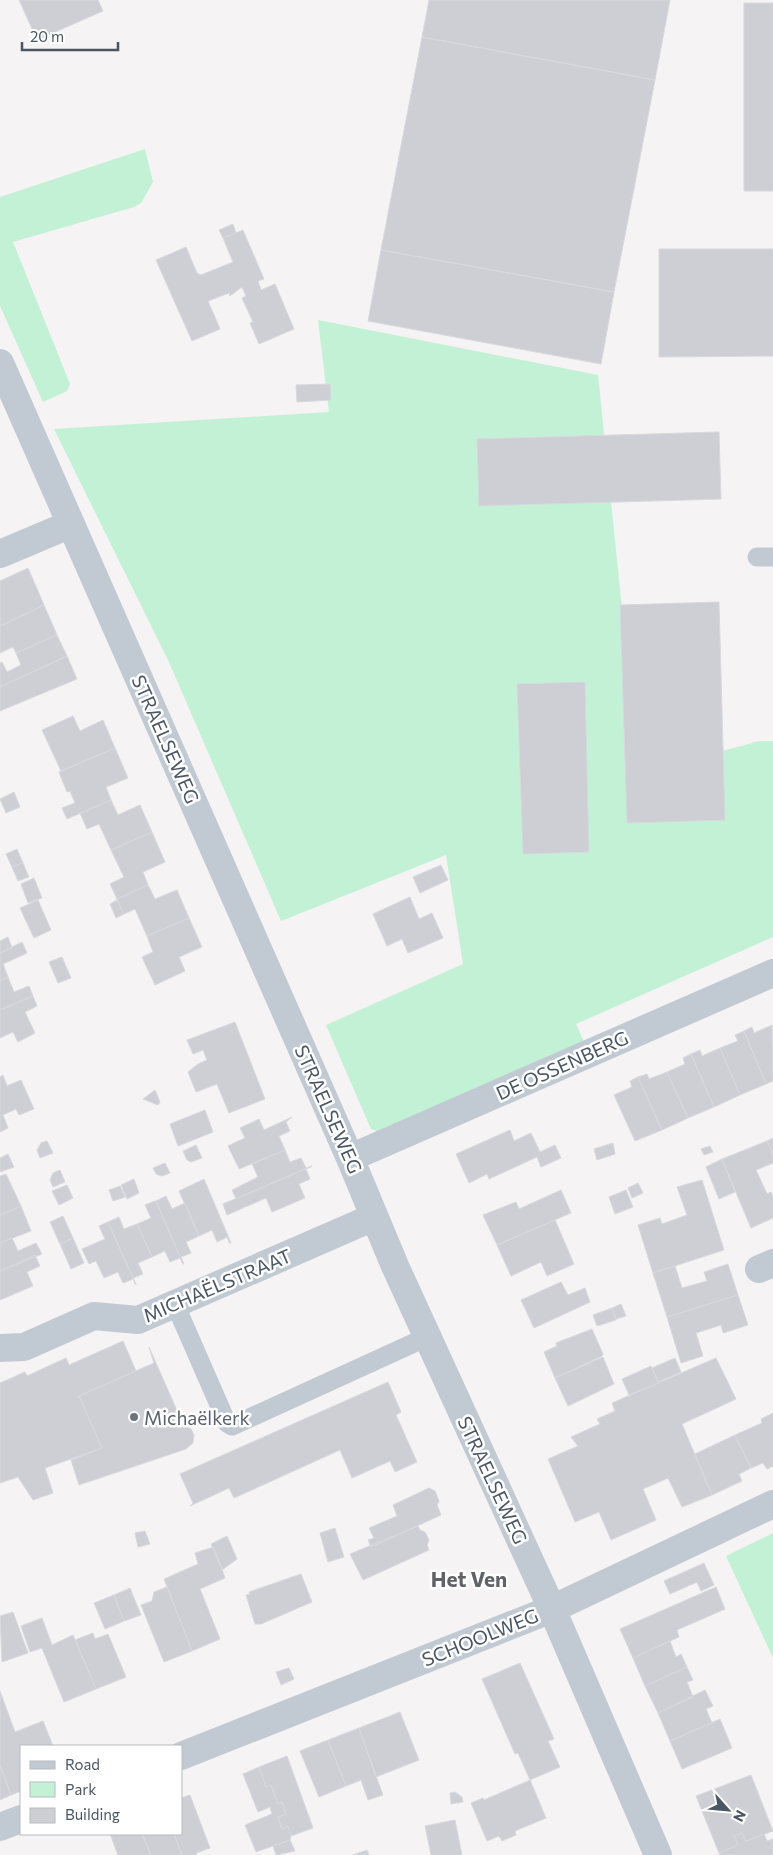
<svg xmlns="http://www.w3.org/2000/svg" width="773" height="1855" font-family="Commissioner,sans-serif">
<rect width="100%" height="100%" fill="#f5f3f3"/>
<path fill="#c3f1d5" d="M145,149L153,182L141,203L134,207L13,242L70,384L67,391L43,402L0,306V197Z
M318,320L598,375L639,774L759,741H773V937L576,1024L585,1044L383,1133L371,1129L326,1025L463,964L446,855L281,921L169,662L54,429L329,412Z
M773,1533V1658L726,1556Z"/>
<path fill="#cdcfd5" stroke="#d7d9de" d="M19,0H98L103,11L37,40Z
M429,0H670L655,80L422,37Z
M744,3H773V191H744Z
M422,37L655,80L614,292L381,250Z
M233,224L236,233L223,238L219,230Z
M243,230L264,279L258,281L261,290L275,284L294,329L259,344L250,323L253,322L242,298L246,296L242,287L230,296L229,293L208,301L220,329L192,341L156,260L186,247L197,273L201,275L233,262L223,238Z
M659,249H773V356L659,357Z
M381,250L614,292L601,364L368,321Z
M330,384L331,400L297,402L296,385Z
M719,432L721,499L479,506L477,439Z
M28,568L44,605L0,626V581Z
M719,602L725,820L627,823L620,605Z
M44,605L57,635L16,653L13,647L0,653V626Z
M57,635L67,656L0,687V663L2,662L7,672L21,665L16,653Z
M67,656L77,679L0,711V687Z
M585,682L589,852L523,854L517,684Z
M73,716L80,731L103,720L115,748L61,771L42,730Z
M115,748L128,778L106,787L111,800L67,819L62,808L75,803L70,791L67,792L59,772Z
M14,792L20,807L6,813L0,799Z
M111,800L118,815L140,805L152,832L111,850L99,824L87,829L80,813Z
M152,832L165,862L143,872L148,885L117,899L110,884L124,877L111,850Z
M17,849L23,863L12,867L6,854Z
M23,863L29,877L18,881L12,867Z
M441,865L448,880L420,893L413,877Z
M34,878L42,898L28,903L21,884Z
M148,885L155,899L177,890L189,918L147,936L135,909L124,914L117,899Z
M410,897L419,919L432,913L443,938L408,953L402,939L387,946L373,914Z
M38,900L51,930L34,938L20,908Z
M117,900L124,914L116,918L110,904Z
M189,918L202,947L179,957L185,971L155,985L142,957L153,952L147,936Z
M8,937L12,948L0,953V941Z
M22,942L27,953L3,964L8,977L0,981V953Z
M62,957L71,978L58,983L49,962Z
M8,977L14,992L29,986L33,996L0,1010V981Z
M33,996L37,1006L25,1012L35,1033L18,1042L13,1032L0,1038V1010Z
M235,1022L265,1099L229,1113L217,1084L196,1092L188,1072L198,1064L207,1060L203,1050L193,1054L187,1040Z
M772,1025L773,1081L766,1084L744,1031L752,1027L754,1033Z
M744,1031L766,1084L740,1095L720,1048L738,1041L735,1035Z
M720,1048L740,1095L714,1107L691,1054L700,1050L702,1056Z
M691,1054L714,1107L688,1118L667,1072L685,1064L683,1058Z
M667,1072L688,1118L662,1130L638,1077L647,1074L649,1079Z
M3,1075L7,1086L21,1080L34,1109L19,1115L16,1109L3,1115L8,1128L0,1132V1077Z
M638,1077L662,1130L635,1141L614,1095L632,1087L630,1081Z
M155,1090L160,1102L158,1105L143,1099Z
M205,1110L213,1132L178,1146L170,1124Z
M292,1117L286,1122L290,1131L279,1136L285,1150L239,1169L228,1146L245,1138L240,1128L259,1119L264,1130Z
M510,1130L514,1141L531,1133L540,1152L555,1145L561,1158L541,1167L537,1157L489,1179L487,1174L469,1183L456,1154Z
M773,1138V1155L767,1141Z
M47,1141L53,1153L40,1158L37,1150L41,1143Z
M767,1141L773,1155V1163L756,1170L767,1194L771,1192L773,1196V1218L751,1228L722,1159Z
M613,1143L615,1154L597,1160L594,1149Z
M196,1145L202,1158L191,1162L187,1160L183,1151Z
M710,1146L713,1152L704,1155L701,1149Z
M285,1150L290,1162L301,1158L306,1168L312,1166L236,1199L232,1190L258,1177L252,1164Z
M8,1154L14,1167L0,1172V1158Z
M722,1159L735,1192L719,1199L706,1167Z
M165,1163L170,1173L162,1176L156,1174L153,1168Z
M312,1166L306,1169L310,1179L299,1184L305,1198L272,1212L266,1198L227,1215L223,1204Z
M60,1170L65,1182L53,1187L50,1180L53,1173Z
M6,1174L21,1206L0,1215V1176Z
M134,1179L139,1193L127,1199L121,1185Z
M204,1179L231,1243L230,1244L227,1237L217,1242L212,1230L199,1236L179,1191Z
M702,1180L724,1250L653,1273L638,1225L660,1218L662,1224L687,1215L677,1187Z
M638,1183L643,1193L632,1198L628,1188Z
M67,1185L73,1198L59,1205L52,1191Z
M120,1186L125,1197L113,1201L109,1190Z
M561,1190L571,1213L497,1245L483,1215L516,1202L519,1209Z
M626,1190L633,1207L615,1214L609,1197Z
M166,1196L172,1209L185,1203L199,1236L186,1242L191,1253L181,1257L184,1264H183L156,1201Z
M155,1201H156L183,1264L180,1258L170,1262L165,1251L152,1257L137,1224L151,1218L145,1205Z
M21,1206L31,1231L0,1243V1215Z
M63,1216L73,1238L60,1244L50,1222Z
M119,1217L124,1229L137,1224L152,1257L138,1263L143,1274L133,1278L136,1285L108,1222Z
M555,1220L574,1264L547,1276L541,1262L511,1276L497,1245Z
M108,1222L136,1285L133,1279L123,1283L118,1272L104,1278L96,1261L89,1264L82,1249L105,1239L99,1226Z
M12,1238L18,1251L36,1243L42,1254L0,1271V1243Z
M73,1238L84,1263L71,1269L60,1244Z
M35,1255L40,1266L27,1272L33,1286L0,1300V1271Z
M728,1264L738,1295L667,1317L653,1273L675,1266L682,1288L707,1281L704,1272Z
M561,1282L568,1295L585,1288L590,1302L534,1328L521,1300Z
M738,1295L748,1325L723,1333L721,1325L696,1333L703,1356L681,1363L667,1317Z
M621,1304L626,1316L616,1319L612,1308Z
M612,1308L616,1320L597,1326L593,1315Z
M592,1329L603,1354L602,1356L555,1378L544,1352L557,1346L556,1343Z
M123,1341L136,1371L79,1396L102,1448L45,1468L53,1493L33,1500L18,1477L0,1483V1383L25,1372L27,1376L66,1358L69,1365Z
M149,1347L183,1424L191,1429L194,1435L193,1443L186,1449L79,1485L71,1460L102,1448L79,1396L154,1363Z
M603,1357L614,1384L568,1406L555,1378Z
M675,1358L681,1372L658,1382L652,1368Z
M716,1358L736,1399L682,1424L712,1495L682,1507L668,1478L643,1489L656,1520L611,1540L599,1512L575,1522L548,1459L578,1446L571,1437L600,1424L597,1419L615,1411L612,1403Z
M651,1366L659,1383L629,1395L622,1379Z
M388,1382L401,1412L396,1415L417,1462L395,1472L390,1461L352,1478L340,1450L234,1498L229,1488L190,1506L193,1503L180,1474Z
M773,1413V1466L767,1469L763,1463L751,1468L735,1435L762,1423L761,1419Z
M735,1435L751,1468L739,1474L742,1481L712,1495L695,1454Z
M429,1488L435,1491L439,1501L437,1505L441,1515L371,1547L368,1540L374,1538L369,1528L397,1516L393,1505Z
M418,1526L420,1530L425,1532L429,1540L427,1545L429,1550L363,1580L350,1554Z
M335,1528L344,1557L328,1562L320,1533Z
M145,1531L150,1544L138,1547L135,1533Z
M227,1536L237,1559L222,1570L211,1544Z
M214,1547L225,1578L200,1589L220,1639L192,1651L164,1579L198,1564L195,1553Z
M704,1563L714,1585L701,1591L697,1582L670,1594L664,1581Z
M301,1574L312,1602L261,1624H255L246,1595L250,1594L249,1592Z
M167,1587L192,1651L164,1662L141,1605L152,1601L154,1592Z
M716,1587L725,1609L677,1630L679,1637L633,1658L620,1629Z
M130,1588L141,1615L124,1621L114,1595Z
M114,1595L124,1621L105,1629L94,1603Z
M13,1612L28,1653L2,1662L0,1616Z
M42,1618L52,1645L73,1635L96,1689L64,1702L42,1648L30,1652L21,1626Z
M93,1633L95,1639L108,1634L126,1677L96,1689L75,1640Z
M670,1641L676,1657L681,1654L687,1667L645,1686L633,1658Z
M520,1663L554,1739L548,1741L560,1767L530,1780L518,1753L515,1754L482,1679Z
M687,1667L693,1680L687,1682L693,1697L658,1713L645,1686Z
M289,1668L294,1679L281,1685L276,1672Z
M705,1690L713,1706L706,1709L712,1723L670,1741L658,1713Z
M0,1691L15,1732L43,1721L53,1746H21V1791L11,1795L0,1765Z
M400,1712L419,1760L376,1777L359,1728Z
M720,1719L732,1748L682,1769L670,1741Z
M359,1728L383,1795L368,1800L361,1780L346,1786L328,1740Z
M328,1740L346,1786L319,1797L300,1751Z
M287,1756L313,1828L291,1836L288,1826L282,1829L278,1817L286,1814L282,1802L278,1804L271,1785L266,1787L259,1767Z
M0,1765L11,1795L0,1800Z
M259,1767L266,1787L271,1785L278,1804L282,1802L286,1814L278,1817L282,1829L288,1826L291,1836L290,1840L256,1852L245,1825L272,1814L270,1807L258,1812L243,1774Z
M751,1775L773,1831L746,1841L742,1833L734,1836L738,1845L719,1853L696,1796Z
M530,1780L546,1818L515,1831L516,1835L502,1841L499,1836L487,1841L471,1803L483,1798L484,1800Z
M455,1792L462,1797L463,1802L451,1804L450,1793Z
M190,1795L210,1848L196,1853L197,1855H182L174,1834H181V1798Z
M455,1820L462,1855H431L425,1826Z
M742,1833L746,1841L764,1834L767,1841L773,1839V1855H720L719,1853L738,1845L734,1836Z
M110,1834H142L151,1855H118Z
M142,1834H174L182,1855H151Z
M290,1840L295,1851L276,1855L273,1846Z
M367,1850L369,1855H353Z"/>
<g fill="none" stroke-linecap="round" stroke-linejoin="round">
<path stroke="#c1cad2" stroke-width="19" d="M757,557H773
M175,1304L227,1423L232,1426L427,1337"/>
<path stroke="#c1cad2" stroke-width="28" d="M0,363L350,1158L395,1266L552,1609L658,1855
M0,554L71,524
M350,1158L773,973
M759,1269L773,1263
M0,1348L24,1347L94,1316L138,1320L374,1217
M181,1756L552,1609L773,1504
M0,1827L21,1819"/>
</g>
<circle fill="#6b7280" stroke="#fff" stroke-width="2" cx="134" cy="1417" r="5"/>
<g text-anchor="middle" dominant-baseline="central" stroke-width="5" stroke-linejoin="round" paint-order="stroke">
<g font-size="19" fill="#4a5661" stroke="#fff">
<text transform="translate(166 739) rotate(66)">STRAELSEWEG</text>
<text transform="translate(562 1065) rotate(-24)">DE OSSENBERG</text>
<text transform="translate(329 1109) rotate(66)">STRAELSEWEG</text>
<text transform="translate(217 1285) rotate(-23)">MICHAËLSTRAAT</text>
<text transform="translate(493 1480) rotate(65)">STRAELSEWEG</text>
<text transform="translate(480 1637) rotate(-22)">SCHOOLWEG</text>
</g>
<g font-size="19" fill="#5b616d" stroke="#fff" text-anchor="start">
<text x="144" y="1417">Michaëlkerk</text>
</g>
<g font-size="21" font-weight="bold" fill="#5f6368" stroke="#fff">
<text x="469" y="1578">Het Ven</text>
</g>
</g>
<rect x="20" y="1745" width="162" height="90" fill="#ffffff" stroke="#b7bbc0"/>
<rect x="30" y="1761" width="25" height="8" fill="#c1cad2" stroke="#b7bbc0"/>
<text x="65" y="1770" font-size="15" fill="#4a5661">Road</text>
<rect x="30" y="1782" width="25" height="15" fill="#c3f1d5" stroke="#b7bbc0"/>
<text x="65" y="1795" font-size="15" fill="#4a5661">Park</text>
<rect x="30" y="1808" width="25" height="15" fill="#cdcfd5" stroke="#b7bbc0"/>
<text x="65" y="1820" font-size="15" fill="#4a5661">Building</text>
<g transform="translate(728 1810) rotate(117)" stroke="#ffffff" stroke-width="4" paint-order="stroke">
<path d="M0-4L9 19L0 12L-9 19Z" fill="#4a5661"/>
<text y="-8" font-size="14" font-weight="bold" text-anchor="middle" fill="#4a5661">N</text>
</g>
<path d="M22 42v8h96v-8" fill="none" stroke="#4a5661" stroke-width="2.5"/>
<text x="30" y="42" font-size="15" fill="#4a5661" stroke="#ffffff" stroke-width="4" paint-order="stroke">20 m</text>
</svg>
